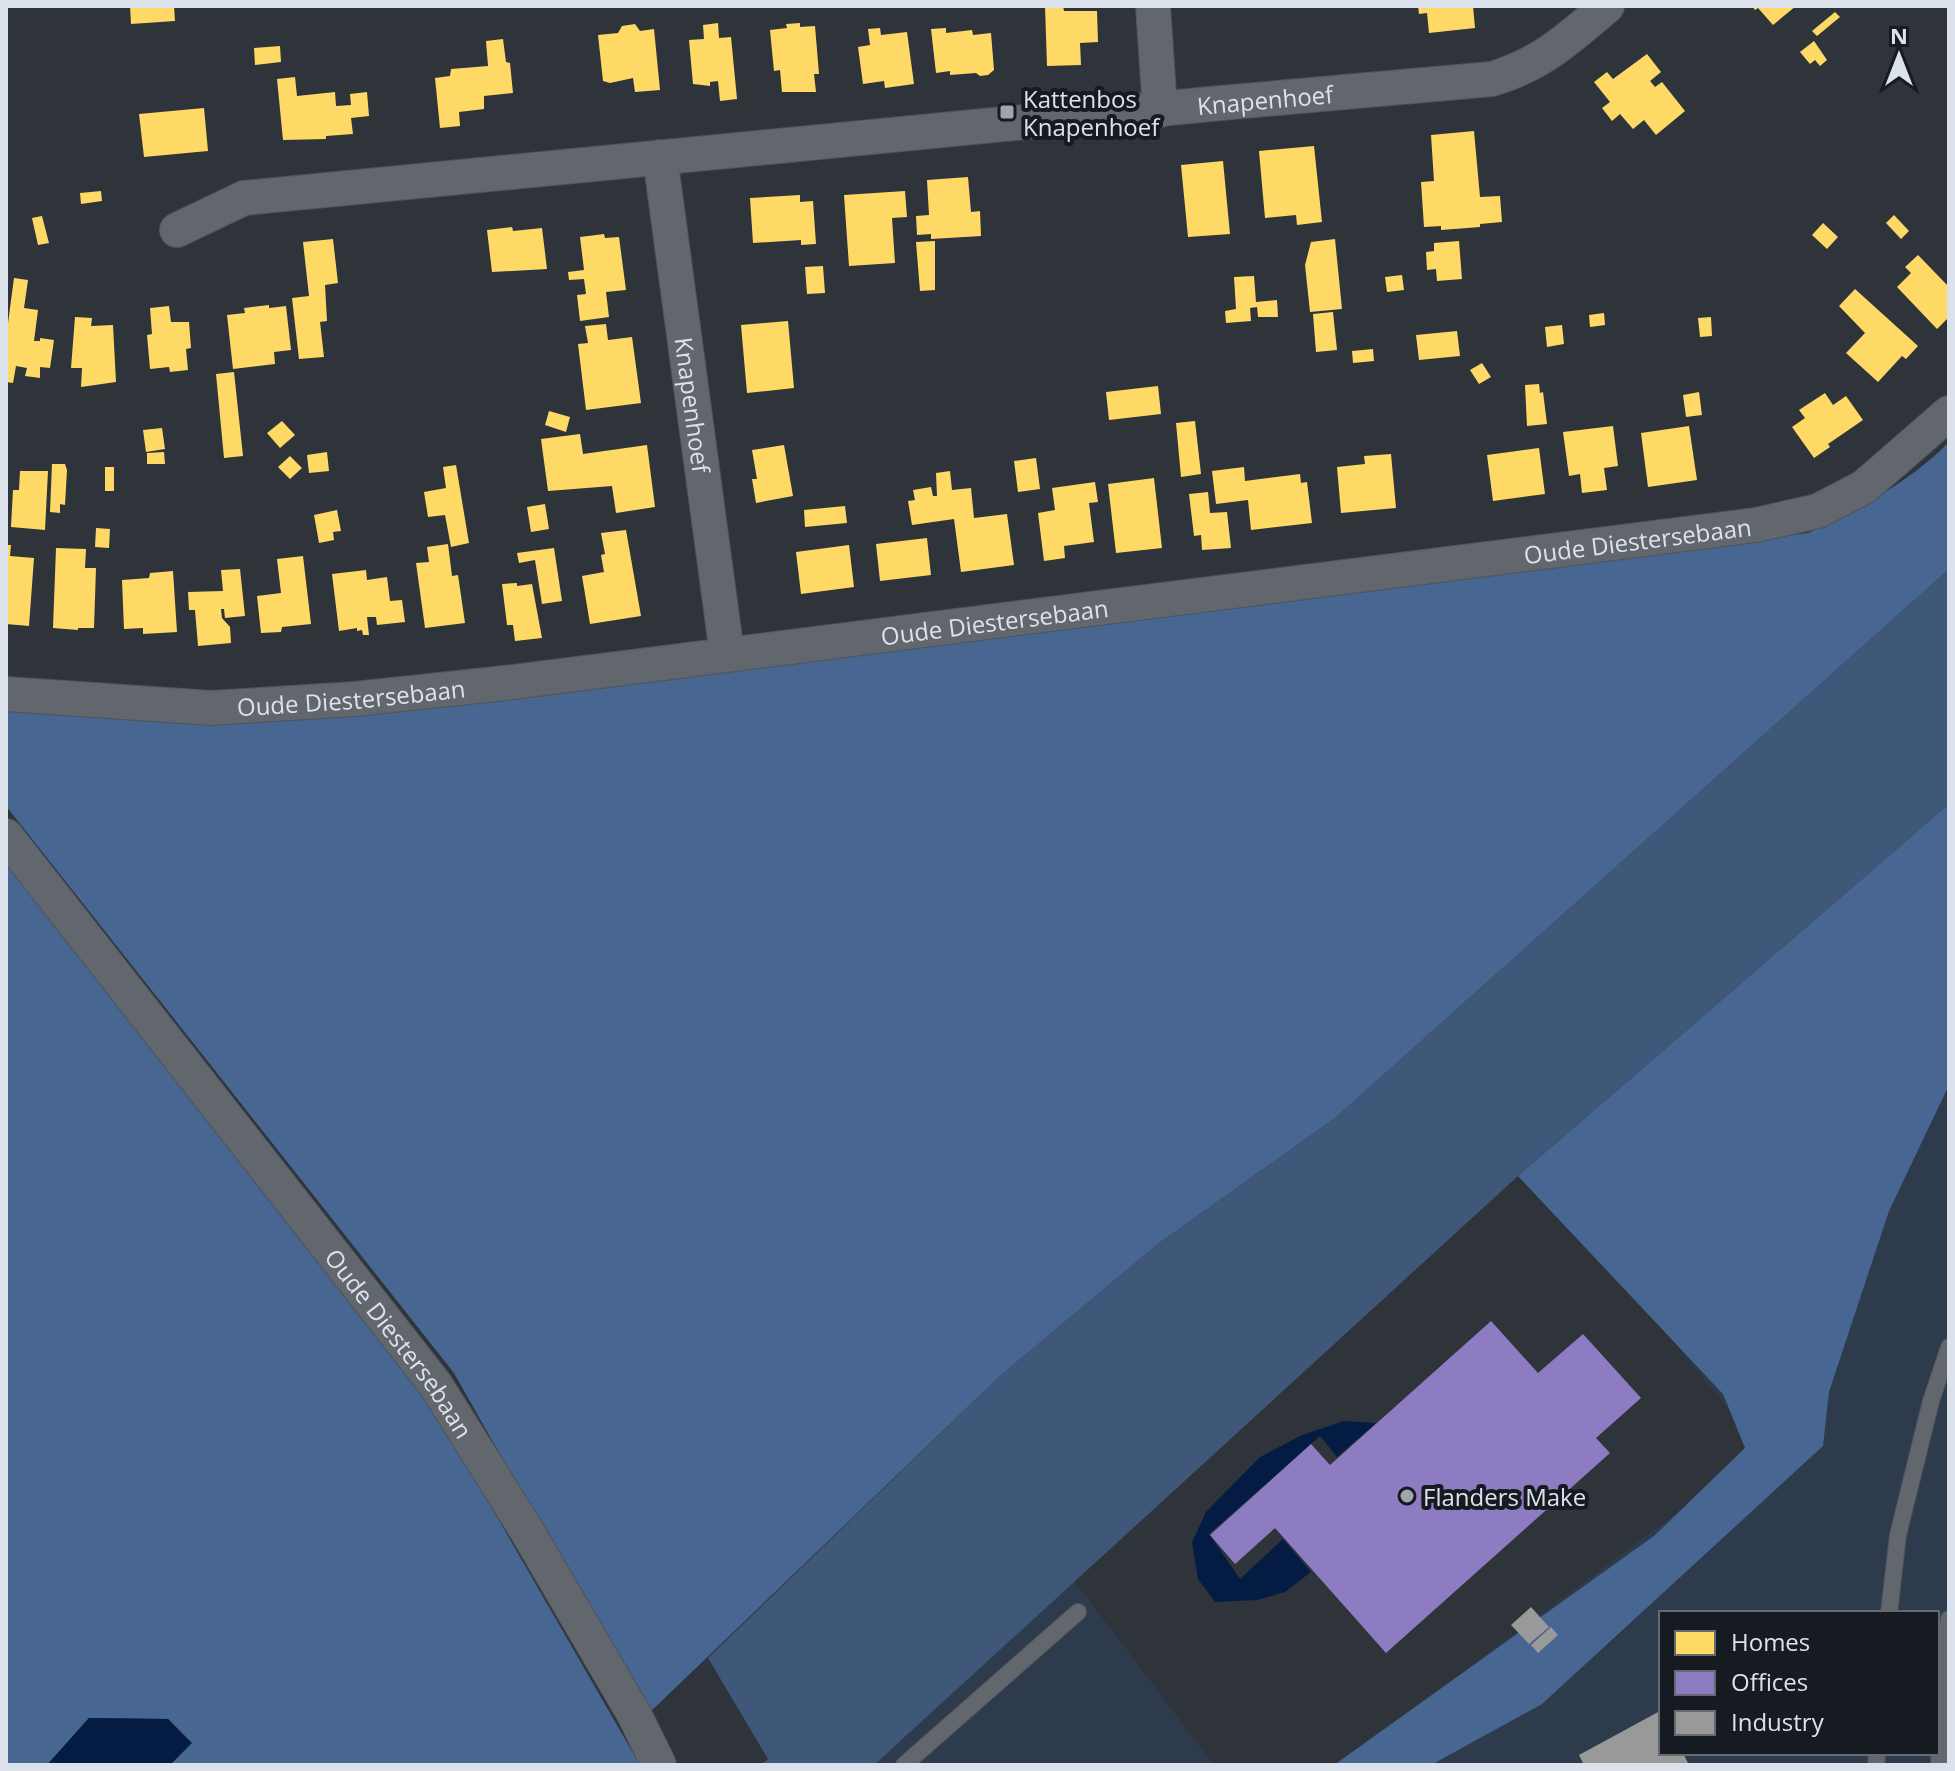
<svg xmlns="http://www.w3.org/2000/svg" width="1955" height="1771" font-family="'Open Sans',sans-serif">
<rect width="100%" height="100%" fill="#2f343b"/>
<path fill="#2d3b4c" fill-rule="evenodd" d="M1949,809V1765H1338L1762,1450L1538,1175ZM1661,1613H1937V1753H1661Z
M1073,1579L1214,1765H872Z"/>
<path fill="#3f5779" d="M1949,569V804L1518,1176L874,1765H760L768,1759L708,1658L1000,1376L1159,1243L1335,1118Z"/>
<path fill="#476692" d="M1949,442V569L1335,1118L1159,1243L1000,1376L647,1715L454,1373L6,806V710L382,712L1808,533C1859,508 1909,483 1949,442Z
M1949,804V1085L1889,1211L1829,1392L1823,1446L1542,1704L1431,1765H1334L1654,1536L1745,1448L1723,1394L1518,1176Z
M6,858L436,1411L640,1765H170L191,1743L168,1719L89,1718L47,1765H6Z"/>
<path fill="#041c43" d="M1344,1421L1376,1423L1337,1457L1320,1436L1209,1534L1240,1579L1283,1539L1311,1572L1285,1592L1257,1600L1215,1602L1198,1579L1192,1542L1206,1512L1260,1457L1302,1435Z
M89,1718L168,1719L192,1743L170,1765H47Z"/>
<path fill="#ffd966" d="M130,6H174L175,21L131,24Z
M1045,6H1063L1064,11H1097L1098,42L1080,43L1081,65L1047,66Z
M1418,6H1473L1475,28L1429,33L1427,13L1419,14Z
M1752,6H1796L1773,25L1758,8L1755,10Z
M1835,12L1840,17L1817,36L1812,31Z
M718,23L719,38L731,37L737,99L720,101L718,81L710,82V86L693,84L689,40L704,39L703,25Z
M800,23V27L815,26L819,74H814L816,92H782L780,70L774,71L770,30L787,28L786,24Z
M635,24L640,31L654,29L660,90L635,92L633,78L610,83L603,81L598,35L618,33L622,26Z
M880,28L881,35L907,32L914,84L885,88L884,81L863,84L858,47L870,45L868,29Z
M946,28V33L972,30L973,35L991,33L994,70L988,75L980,76L976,73L950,75V71L936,73L931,29Z
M503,39L506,62L510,63L513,93L484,96V109L459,112L460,126L440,128L435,78L450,76L451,69L488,66L486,41Z
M1814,41L1827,60L1820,66L1815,60L1810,64L1800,52Z
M280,46L281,62L255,65L254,48Z
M1647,54L1661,72L1650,81L1655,87L1662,82L1685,111L1656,135L1644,120L1633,129L1620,114L1612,121L1602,108L1610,102L1594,82L1607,72L1613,79Z
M295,77L297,96L335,92L336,106L351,105L350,94L367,92L369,116L351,118L353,134L326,136V139L283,140L277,79Z
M204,108L208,151L144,157L139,114Z
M1474,131L1480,197L1500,196L1502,222L1480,224V227L1441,230V226L1424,227L1421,182L1434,181L1431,135Z
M1314,146L1322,222L1297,225L1296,215L1265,218L1259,151Z
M1223,161L1230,234L1188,237L1181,165Z
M968,177L971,212L980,211L981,236L931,239V234L917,235L916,216L929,215L927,180Z
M101,191L102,201L81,204L80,193Z
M905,191L907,217L892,218L895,263L849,266L844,195Z
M800,195V202L813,201L816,244L801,245V240L753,243L750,198Z
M1894,215L1909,231L1901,239L1886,223Z
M42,216L49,243L38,245L32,218Z
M1823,223L1838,237L1827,249L1812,235Z
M512,227L513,231L542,228L547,269L492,272L487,230Z
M604,234L605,238L619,237L626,290L606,292L609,317L580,321L577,295L586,294L584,279L569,280L568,272L584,270L580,237Z
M333,239L338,283L325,285L327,321L320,322L324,357L299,359L292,298L309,296L303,242Z
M1335,239L1342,309L1310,312L1305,265L1311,242Z
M935,241V290L920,291L916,242Z
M1459,241L1462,279L1437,281L1436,269L1427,270L1426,252L1434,251V243Z
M1918,255L1949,287V317L1937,329L1897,287L1911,273L1905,267Z
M823,266L825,293L807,294L805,267Z
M1402,275L1404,290L1387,292L1385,277Z
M1254,276L1256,302L1277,300L1278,317H1258L1257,307L1250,308L1251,321L1226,323L1225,311L1236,309L1234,277Z
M14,278L28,280L24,308L38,310L34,341H40V338L54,340L50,368L40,367V378L25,376L27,368L16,366L13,383L6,382V338Z
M1855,289L1918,346L1906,359L1902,356L1878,382L1846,353L1865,333L1839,306Z
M269,305V308L286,306L291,350L274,352L275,364L233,369L227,315L245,313L244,308Z
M169,306L171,322H189L191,348L186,349L188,370L170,372L169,367L150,369L147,335L152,334L150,308Z
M1333,312L1337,350L1316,352L1313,314Z
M1604,313L1605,325L1590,327L1589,315Z
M75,317L92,318L91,326L113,325L116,382L81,387L82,368H71Z
M1711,317L1712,336L1700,337L1698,318Z
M788,321L794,388L747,393L741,325Z
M606,324L608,340L632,337L641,403L586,410L578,344L588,343L585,326Z
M1562,325L1564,344L1547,347L1545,327Z
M1457,331L1460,356L1419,360L1416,335Z
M1373,349L1374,361L1353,363L1352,351Z
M1482,363L1491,377L1479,384L1470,370Z
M234,372L243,456L224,458L216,374Z
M1539,384L1540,393L1543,392L1547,424L1527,426L1525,385Z
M1158,386L1161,414L1109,420L1106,392Z
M1699,392L1702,415L1686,417L1683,395Z
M1825,393L1833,405L1846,396L1863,420L1828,444L1830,447L1814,458L1792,427L1805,418L1799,410Z
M549,411L570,417L566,432L545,425Z
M282,421L295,435L280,448L267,433Z
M1195,421L1201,474L1181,477L1176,423Z
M1613,426L1618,466L1604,468L1607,490L1582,493L1580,474L1569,476L1563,432Z
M1689,426L1697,480L1648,487L1641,433Z
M162,428L165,449L146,452L143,430Z
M580,434L583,454L647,445L655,507L616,513L612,486L548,491L541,439Z
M784,445L793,496L756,503L752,479H757L752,450Z
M1539,448L1545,494L1493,501L1487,455Z
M164,452L165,464H147V453Z
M327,452L329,471L309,473L307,455Z
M1391,454L1396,508L1341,513L1337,467L1365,464L1364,456Z
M290,456L302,468L290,479L278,467Z
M1036,458L1040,489L1018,492L1014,461Z
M52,464H65L67,470L65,505L60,504V513L50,512Z
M456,465L469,543L451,547L445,515L428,517L424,492L446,488L443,467Z
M105,467H114V491H105Z
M1244,467L1245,481L1300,474L1301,483L1307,482L1312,523L1251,530L1248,500L1216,504L1212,471Z
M20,471H48L45,530L11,527L13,490H19Z
M950,471L952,490L971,488L974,518L1007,514L1014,565L961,572L954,519L912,525L908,501L915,500L913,490L931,487L933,496H937L936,473Z
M1154,478L1162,548L1116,553L1108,484Z
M1095,482L1098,502L1089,503L1094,542L1064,546L1065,558L1044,561L1038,513L1055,510L1052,488Z
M1208,492L1210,513L1227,512L1231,548L1202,550L1201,535L1194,536L1189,494Z
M545,504L549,529L531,532L527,507Z
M845,506L847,523L805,527L804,510Z
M337,510L341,531L333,532L334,540L319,543L314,515Z
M96,528L110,529L109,548L95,547Z
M626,530L641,616L590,624L582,576L604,572L601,555L605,554L601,533Z
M927,538L931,575L880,581L876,544Z
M448,544L452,576L458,575L465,623L425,628L416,563L429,562L427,547Z
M6,545H11L10,556L34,558L29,626L6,624Z
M849,545L854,587L801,594L796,552Z
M56,548L86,549L85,568H96L94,628H78V630L53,628Z
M554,548L562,601L542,604L535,560L519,563L517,553Z
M303,556L311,624L282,627L281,632L261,633L257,596L281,593L277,559Z
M240,569L245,616L225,618L224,609H221L222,618L230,627L231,643L198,646L195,610H189L188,592L223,591L221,570Z
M366,570L367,580L387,577L390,601L402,600L405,622L377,625L376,617H367L369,635H363L362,630L357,631V628L339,631L332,574Z
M173,571L177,632L143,634V628L124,629L122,580L149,578L150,573Z
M517,583V586L532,584L542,638L515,641L513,625H507L502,584Z"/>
<path fill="#8e7cc3" d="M1491,1321L1538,1373L1583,1334L1641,1398L1596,1438L1610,1453L1386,1653L1275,1528L1235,1564L1210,1535L1311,1444L1330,1465Z"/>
<path fill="#999" d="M1531,1607L1549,1627L1529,1644L1511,1625Z
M1551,1627L1558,1635L1538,1653L1531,1645Z
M1660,1711L1661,1753H1683L1689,1765H1584L1579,1755Z"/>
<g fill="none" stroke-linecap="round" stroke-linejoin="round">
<defs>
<path id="service" d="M1889,1613L1898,1535L1931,1401L1949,1347
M904,1765L1078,1612
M1876,1765L1877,1753
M1939,1765L1942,1672L1949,1619"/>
<g id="minor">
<path d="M1153,6L1160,110"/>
<path id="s1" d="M660,157L727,654"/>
<path id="s2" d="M177,230L244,198L1210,104L1492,79C1542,64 1568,39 1607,6"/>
<path id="s3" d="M6,694L211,708L355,699L505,683L1756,525L1818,511L1864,487L1949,413"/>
<path id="s4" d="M6,836L435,1384L527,1531L634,1714L659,1765"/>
</g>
</defs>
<use href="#service" stroke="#4f535a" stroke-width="18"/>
<use href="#minor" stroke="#4f535a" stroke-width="36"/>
<use href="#service" stroke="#62666d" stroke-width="16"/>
<use href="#minor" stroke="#62666d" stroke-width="34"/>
</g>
<g fill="#9fa5ae" stroke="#161a21" stroke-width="3">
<rect x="999" y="104" width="16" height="16" rx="4"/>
<circle cx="1407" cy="1496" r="8"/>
</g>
<g text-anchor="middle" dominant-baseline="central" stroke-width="8" stroke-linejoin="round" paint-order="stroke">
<g font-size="24" fill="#dce2ec" stroke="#161a21" text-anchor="start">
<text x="1023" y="98">Kattenbos<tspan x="1023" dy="28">Knapenhoef</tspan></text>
<text x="1423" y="1496">Flanders Make</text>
</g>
<g font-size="24" fill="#dce2ec" stroke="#161a21">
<text stroke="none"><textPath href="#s2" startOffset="1100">Knapenhoef</textPath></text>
<text stroke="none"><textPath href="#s1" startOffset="250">Knapenhoef</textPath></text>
<text stroke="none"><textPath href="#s3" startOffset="1642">Oude Diestersebaan</textPath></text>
<text stroke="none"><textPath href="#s3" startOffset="994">Oude Diestersebaan</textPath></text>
<text stroke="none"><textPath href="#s3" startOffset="346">Oude Diestersebaan</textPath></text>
<text stroke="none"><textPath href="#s4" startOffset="642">Oude Diestersebaan</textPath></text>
</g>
</g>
<rect width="1955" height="1771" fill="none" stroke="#dce2ec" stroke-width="16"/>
<rect x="1659" y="1611" width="280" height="144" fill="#161a21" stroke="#656a72" stroke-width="2"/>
<rect x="1675" y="1631" width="40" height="24" fill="#ffd966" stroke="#656a72" stroke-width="2"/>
<text x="1731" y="1651" font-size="24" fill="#dce2ec">Homes</text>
<rect x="1675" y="1671" width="40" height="24" fill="#8e7cc3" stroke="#656a72" stroke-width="2"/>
<text x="1731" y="1691" font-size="24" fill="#dce2ec">Offices</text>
<rect x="1675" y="1711" width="40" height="24" fill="#999999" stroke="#656a72" stroke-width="2"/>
<text x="1731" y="1731" font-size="24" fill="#dce2ec">Industry</text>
<g transform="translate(1899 56)" stroke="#161a21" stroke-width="6" paint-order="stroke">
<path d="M0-6L14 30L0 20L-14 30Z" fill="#dce2ec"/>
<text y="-12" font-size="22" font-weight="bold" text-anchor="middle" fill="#dce2ec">N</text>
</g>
</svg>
